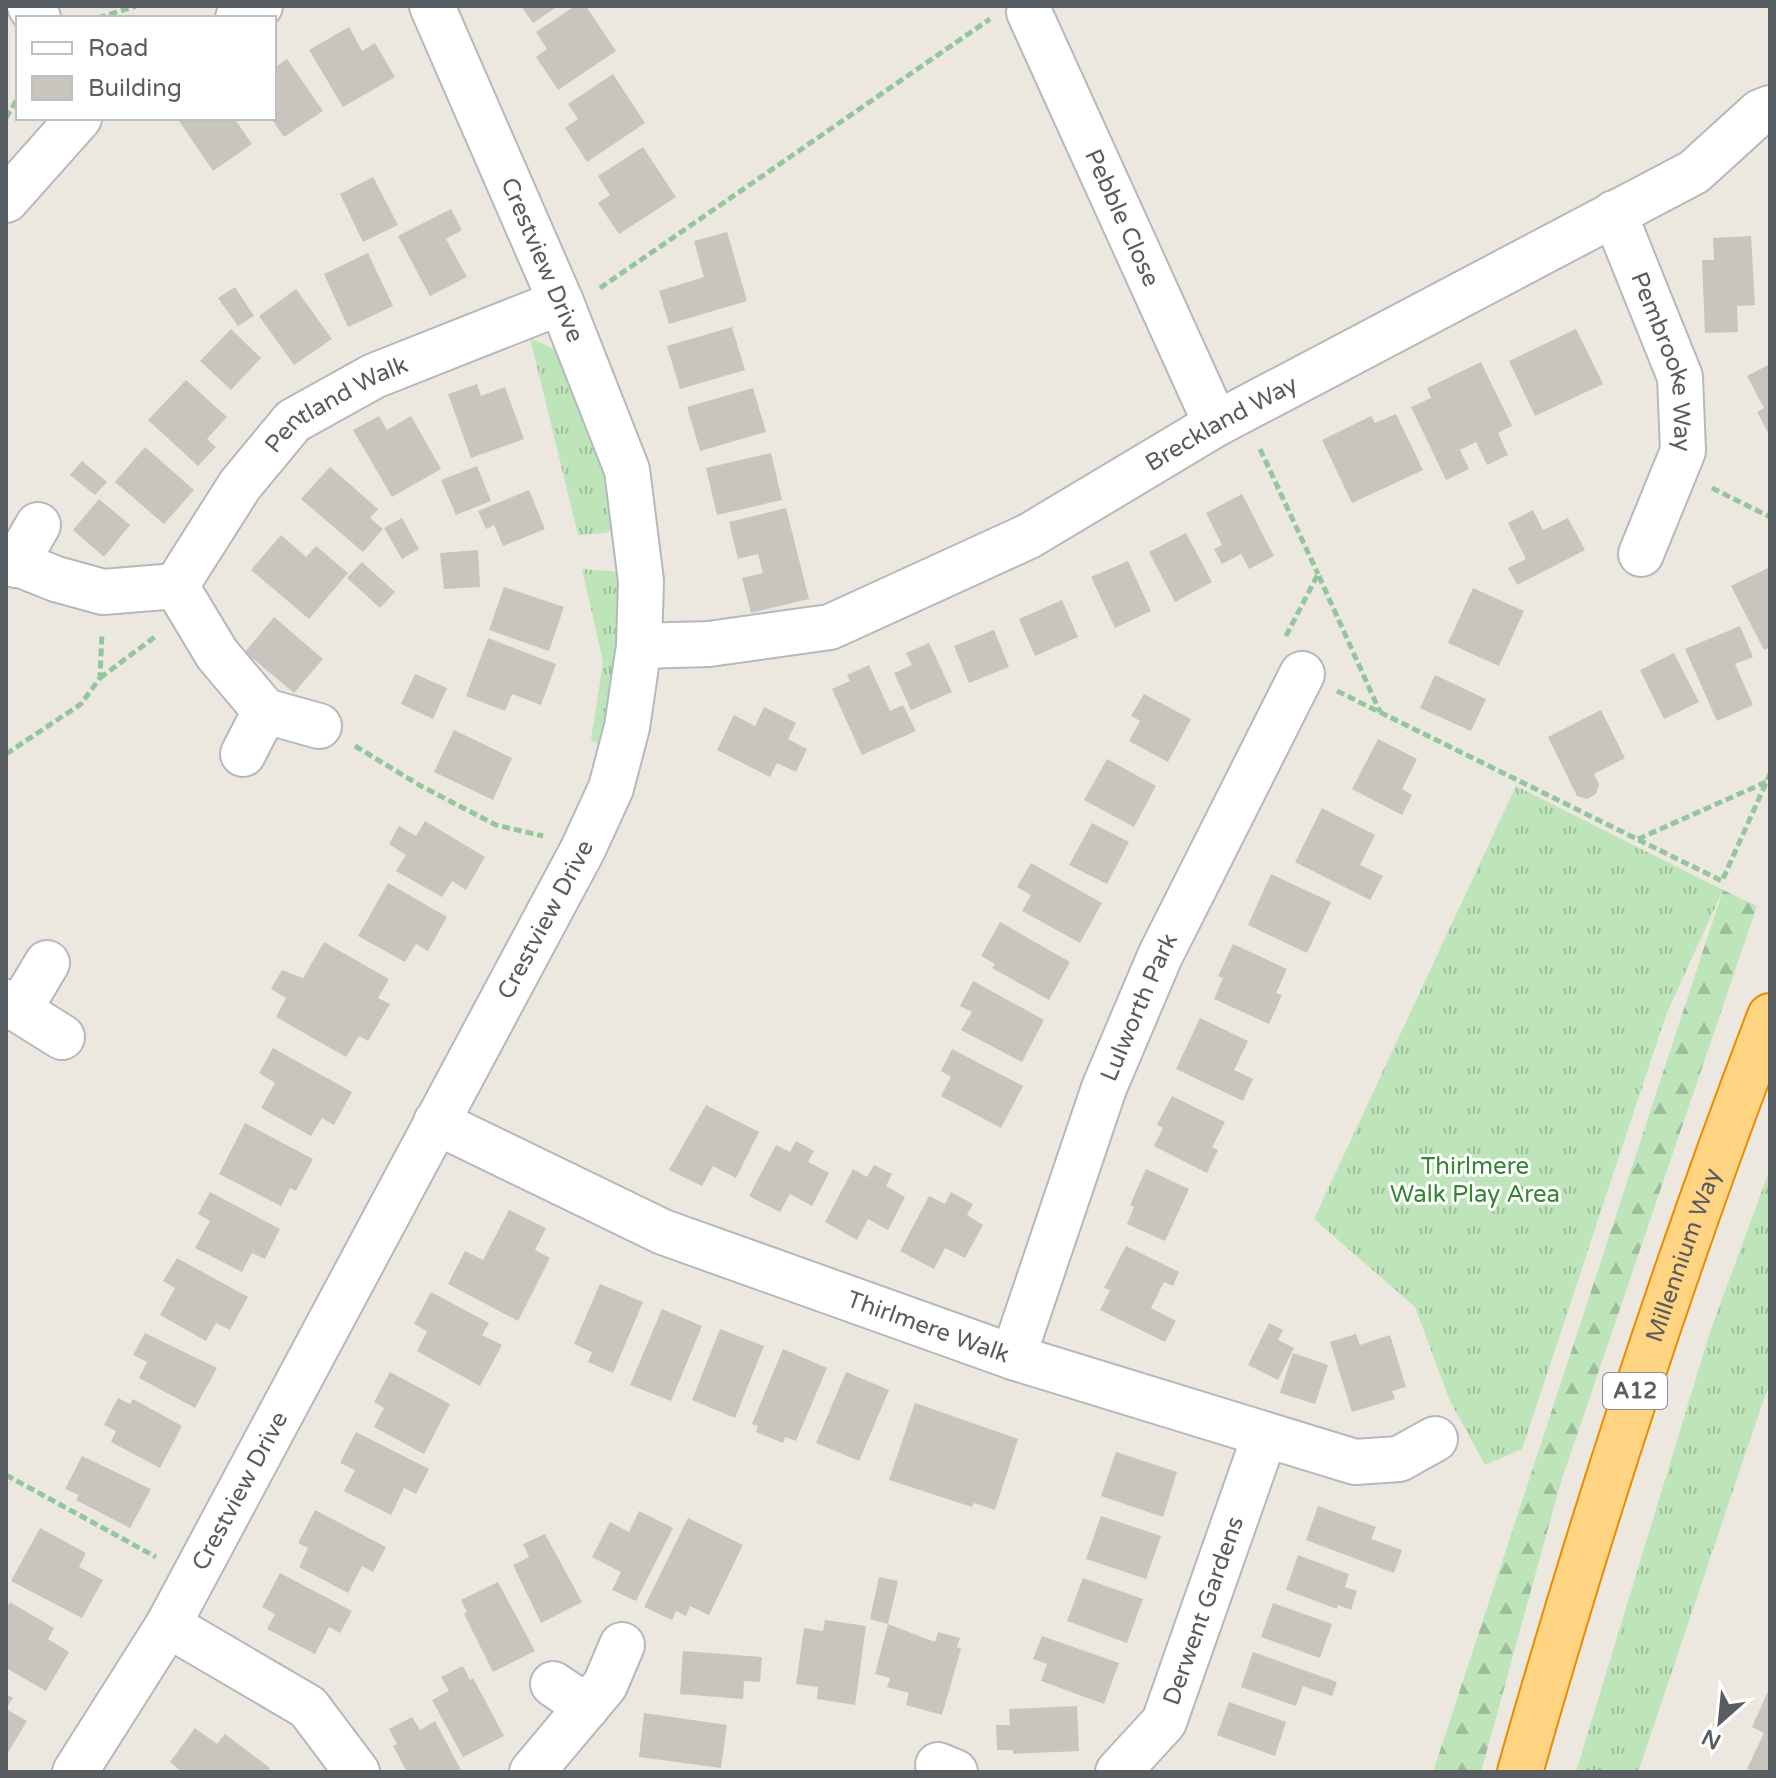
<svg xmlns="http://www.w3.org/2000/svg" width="1776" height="1778" font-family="'Varela Round',sans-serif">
<defs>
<pattern id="grass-tufts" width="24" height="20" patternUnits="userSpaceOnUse" patternTransform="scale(2)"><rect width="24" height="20" fill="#bee5ba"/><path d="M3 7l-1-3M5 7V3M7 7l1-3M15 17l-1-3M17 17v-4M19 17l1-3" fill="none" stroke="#9dbd9b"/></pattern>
<pattern id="forest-firs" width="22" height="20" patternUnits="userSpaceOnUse" patternTransform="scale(2)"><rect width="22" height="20" fill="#bee5ba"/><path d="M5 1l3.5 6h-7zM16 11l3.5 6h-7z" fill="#9dbd9b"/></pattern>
</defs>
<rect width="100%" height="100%" fill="#ece8df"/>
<path fill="url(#grass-tufts)" d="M530,338L554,349L562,359L601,455L617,526L606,533L578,535Z
M582,569L621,572C623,632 616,687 601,745L591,740L603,662Z
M1516,786L1723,890L1666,1015L1522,1449L1485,1465L1450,1401L1415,1307L1314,1219Z
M1770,1169V1381L1638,1772H1576L1710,1332Z"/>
<path fill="url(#forest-firs)" d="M1723,890L1757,906L1560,1485L1481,1772H1433Z"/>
<path fill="#c8c5be" d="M521,6H558L533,23Z
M575,6H586L616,51L558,90L536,57L547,49L536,32Z
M349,27L362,51L375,43L395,77L343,107L309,50Z
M287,59L323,111L284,137L271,118H274V68Z
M613,74L645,123L587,162L565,128L578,119L568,104Z
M177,118H234L252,144L213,171Z
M643,147L676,197L619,234L598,203L610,195L598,176Z
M373,177L398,225L363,242L340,194Z
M451,209L462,230L446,239L467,277L430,296L398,236Z
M727,232L747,301L669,324L659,291L704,277L694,241Z
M1751,236L1755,305L1737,306L1738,332L1705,333L1702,260H1714L1713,238Z
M368,253L393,306L348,327L324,274Z
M235,287L254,316L238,326L218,298Z
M296,289L332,339L294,365L259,316Z
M732,327L745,370L680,389L667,346Z
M231,329L261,358L231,390L200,361Z
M1576,329L1603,384L1535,416L1509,361Z
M1481,362L1512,426L1498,433L1508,455L1487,465L1476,442L1460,450L1469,469L1446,480L1411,407L1431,398L1427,388Z
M1770,364V436L1757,412L1764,408L1747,376Z
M186,380L227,417L207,439L216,447L198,466L148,420Z
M477,384L481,396L505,387L524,439L471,458L448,394Z
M753,388L766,432L700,451L687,407Z
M1396,414L1423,470L1352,503L1322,440L1371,416L1375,423Z
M379,416L387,430L411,416L441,469L392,497L353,430Z
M145,447L194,490L164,524L115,482Z
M771,453L782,500L717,515L706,468Z
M82,461L107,482L95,495L70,475Z
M477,466L491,501L456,515L441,480Z
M330,467L378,509L370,518L383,529L363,552L301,499Z
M529,490L545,529L503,546L494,525L486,529L478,511Z
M1242,494L1274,556L1249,569L1241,554L1222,564L1214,549L1222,545L1206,513Z
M99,499L130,525L104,557L73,530Z
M786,508L809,599L751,613L742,578L763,573L758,554L738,559L729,522Z
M1533,510L1543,530L1568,518L1585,550L1517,585L1508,568L1526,559L1508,523Z
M402,518L419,549L402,559L384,528Z
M1186,533L1212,582L1175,602L1149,552Z
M281,535L306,557L316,546L348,573L309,619L251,570Z
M478,550L480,587L444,589L440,553Z
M1128,561L1151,611L1115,628L1091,577Z
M362,562L395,592L380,608L347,578Z
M1770,567V647L1764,650L1731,586Z
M504,587L564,607L549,651L489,630Z
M1473,588L1524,611L1499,666L1448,643Z
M1062,600L1078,637L1035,656L1019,619Z
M274,617L323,659L294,693L245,652Z
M1740,626L1753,657L1735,664L1753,705L1717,721L1685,649Z
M994,630L1009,667L969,683L954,646Z
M488,638L556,664L541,705L512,694L505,711L466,696Z
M929,643L952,692L911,710L894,673L912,665L906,653Z
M1674,653L1699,702L1664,719L1640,670Z
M869,665L890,711L903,705L916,731L862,755L832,689L850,681L847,675Z
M415,674L447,688L433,719L401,704Z
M1435,675L1486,699L1471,731L1420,708Z
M1144,694L1191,719L1168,762L1129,741L1140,721L1131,716Z
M764,707L796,723L788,739L807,749L796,772L777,763L770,777L717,750L734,715L755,726Z
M1601,710L1625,758L1594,774L1599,784L1596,794L1587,799L1577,796L1548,737Z
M454,730L512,758L493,800L434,772Z
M1378,739L1417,759L1402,789L1412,795L1402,815L1352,789Z
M1107,759L1156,786L1134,827L1084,800Z
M1322,808L1375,835L1360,865L1383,876L1370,900L1295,862Z
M425,821L485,857L466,890L452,881L442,897L396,871L406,855L389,844L399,826L416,836Z
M1092,823L1129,842L1107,884L1069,865Z
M1031,863L1102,903L1080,943L1022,911L1031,895L1017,887Z
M1271,874L1331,902L1307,953L1248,925Z
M388,883L447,917L428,951L416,944L405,962L358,936Z
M1000,922L1070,962L1049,1000L992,968L995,964L981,956Z
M324,942L389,979L378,998L390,1004L368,1041L359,1036L346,1057L276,1017L286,998L271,989L282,970L303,978Z
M1233,944L1287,969L1276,993L1282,995L1269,1024L1214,999L1223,978L1218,976Z
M973,981L1044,1020L1022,1062L961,1030L972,1012L960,1006Z
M1200,1018L1248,1041L1234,1070L1253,1079L1243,1101L1176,1069Z
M273,1048L352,1092L334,1125L322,1118L311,1136L261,1108L275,1083L259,1073Z
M952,1049L1023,1086L1001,1128L941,1096L951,1077L941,1071Z
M1172,1096L1225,1122L1212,1147L1218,1150L1207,1173L1154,1146L1163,1128L1157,1125Z
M706,1105L759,1132L736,1178L713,1166L702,1186L669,1170Z
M245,1123L313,1159L296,1191L290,1188L281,1206L219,1174Z
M796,1141L814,1151L808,1162L829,1173L812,1206L790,1194L780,1212L749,1196L776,1145L790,1152Z
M874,1165L892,1174L886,1186L905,1197L888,1230L868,1219L857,1240L825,1222L853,1169L867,1177Z
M1146,1169L1189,1189L1165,1241L1127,1224L1134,1207L1130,1205Z
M210,1192L280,1229L265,1259L252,1253L242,1272L195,1248L210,1221L198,1214Z
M951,1192L973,1204L967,1215L983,1225L965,1258L945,1248L934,1269L900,1251L929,1196L945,1204Z
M509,1210L546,1228L535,1250L550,1258L518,1321L448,1284L465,1251L483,1260Z
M1126,1246L1179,1272L1173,1286L1164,1282L1151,1308L1176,1321L1165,1342L1100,1310L1110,1290L1104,1288Z
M177,1258L248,1297L230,1330L216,1323L206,1341L160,1315L175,1288L163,1281Z
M600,1284L643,1302L613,1373L588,1362L592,1352L574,1344Z
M431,1292L489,1323L482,1335L502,1345L480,1386L417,1351L427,1331L414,1324Z
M662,1309L702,1326L671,1401L630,1385Z
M1269,1323L1283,1330L1278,1340L1294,1348L1278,1380L1248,1365Z
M720,1329L764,1346L735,1418L692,1400Z
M145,1333L217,1368L195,1408L139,1378L147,1362L133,1355Z
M1356,1334L1360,1345L1390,1335L1406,1387L1392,1391L1395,1399L1352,1412L1330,1342Z
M783,1349L827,1368L796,1441L785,1437L783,1443L756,1432L758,1426L752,1424Z
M1293,1353L1328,1365L1315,1404L1280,1393Z
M390,1372L450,1404L424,1454L374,1427L384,1408L374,1402Z
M846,1372L889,1390L859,1461L816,1443Z
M118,1398L130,1404L133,1399L182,1426L160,1468L111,1442L116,1431L104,1425Z
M915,1403L1018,1439L995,1510L974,1503L972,1507L889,1480Z
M356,1432L429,1469L416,1494L404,1488L391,1515L344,1491L355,1470L340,1463Z
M1116,1452L1177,1472L1163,1517L1101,1496Z
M82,1456L151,1489L130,1528L76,1500L79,1495L65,1489Z
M1318,1506L1376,1527L1371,1539L1402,1550L1394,1573L1306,1540Z
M315,1510L386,1547L373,1572L362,1566L348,1593L299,1567L308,1548L298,1543Z
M639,1511L673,1528L636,1601L612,1590L621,1572L592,1557L610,1522L629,1532Z
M1101,1516L1161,1536L1146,1579L1086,1559Z
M688,1518L743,1545L709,1615L690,1606L686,1616L676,1611L672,1620L644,1607Z
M40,1528L86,1553L79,1567L103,1580L82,1618L11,1581Z
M545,1534L582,1602L541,1623L513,1565L529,1557L523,1544Z
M1298,1555L1349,1574L1345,1587L1357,1591L1351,1610L1338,1605L1337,1609L1286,1590Z
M280,1573L352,1611L340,1633L329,1627L315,1654L267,1629L275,1614L262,1607Z
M879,1577L898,1581L888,1624L870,1619Z
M1083,1578L1143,1599L1127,1643L1067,1621Z
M498,1582L535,1651L493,1672L464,1614L467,1612L461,1600Z
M10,1602L54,1628L48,1639L69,1652L46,1691L6,1668V1609Z
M1273,1603L1332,1624L1320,1658L1261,1637Z
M825,1620L866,1626L855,1705L817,1699L818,1687L796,1684L804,1628L823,1631Z
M888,1624L935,1642L938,1632L960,1638L957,1647L961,1649L942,1715L906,1705L909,1693L887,1687L890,1678L875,1674Z
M1042,1636L1119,1663L1104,1704L1041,1681L1047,1664L1033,1659Z
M683,1651L762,1657L760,1682L744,1681L743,1699L680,1694Z
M1253,1652L1337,1682L1332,1696L1303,1686L1296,1706L1241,1687Z
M463,1666L470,1680L473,1678L504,1736L463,1757L432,1700L449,1691L441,1677Z
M1770,1687V1772H1754L1747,1769L1764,1733L1752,1727Z
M6,1694L13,1698L6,1709L27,1721L6,1756Z
M1229,1702L1286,1722L1275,1756L1217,1735Z
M1077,1706L1079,1751L1013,1754V1750H997L996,1725H1010L1009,1709Z
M644,1713L727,1725L721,1768L639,1757Z
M412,1717L420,1730L435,1721L462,1772H407L393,1746L397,1744L389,1729Z
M195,1728L217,1744L225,1734L270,1768L267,1772H182L170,1762Z"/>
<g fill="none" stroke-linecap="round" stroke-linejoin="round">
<defs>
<g id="minor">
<path d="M30,6L38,18"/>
<path id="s1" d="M1029,12L1216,424"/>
<path d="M238,18L260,6"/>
<path d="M6,200L79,118"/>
<path id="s2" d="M1614,213L1680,377L1683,451L1641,554"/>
<path d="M6,559L56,579L103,592L176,586L217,654L265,711L319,726"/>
<path d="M15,565L38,525"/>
<path id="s3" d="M176,586L240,485L293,421L374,376L561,302"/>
<path id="s4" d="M639,646L709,644L830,627L1029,536L1216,424L1694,172L1760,112L1770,108"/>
<path d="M243,754L265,711"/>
<path d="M6,1002L62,1037"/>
<path d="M19,1010L47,963"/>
<path id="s5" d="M436,1122L663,1232L1013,1357L1355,1462L1399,1459L1435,1439"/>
<path id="s6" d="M1013,1357L1104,1088L1160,956L1302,674"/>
<path d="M168,1625L308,1707L357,1772"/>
<path d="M553,1684L587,1707"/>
<path d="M938,1765L955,1772"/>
<path id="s7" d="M75,1772L168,1625L583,849L611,788L627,727L639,646L641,581L627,470L561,302L432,6"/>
<path d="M532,1772L605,1685L622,1645"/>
<path id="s8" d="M1118,1772L1164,1722L1265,1435"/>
</g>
<g id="highway">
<path id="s9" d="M1520,1772C1593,1516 1675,1264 1770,1016"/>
</g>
</defs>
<use href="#minor" stroke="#b5b8bd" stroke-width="48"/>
<use href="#highway" stroke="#eb8b00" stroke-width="48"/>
<path stroke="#93c69d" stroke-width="5" stroke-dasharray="8 4" stroke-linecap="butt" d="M98,18L136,6
M6,118L18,98
M600,288L990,19
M1260,449L1318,574
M1712,488L1770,517
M1286,636L1318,574L1380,712
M100,678L156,636
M1337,691L1722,881L1770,774
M355,746L421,786L496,825L543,836
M6,754L81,704L100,678L102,633
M1638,839L1766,782
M6,1475L156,1557"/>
<use href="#minor" stroke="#fff" stroke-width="44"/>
<use href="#highway" stroke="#ffd483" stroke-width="44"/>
</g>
<g text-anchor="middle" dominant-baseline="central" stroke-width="6" stroke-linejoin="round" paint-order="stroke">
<rect fill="#fff" stroke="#8a8e90" stroke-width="2" x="1603" y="1373" width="64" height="36" rx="6"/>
<g font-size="22" font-weight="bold" fill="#585d61">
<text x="1635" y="1391">A12</text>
</g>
<g font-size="24" fill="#585d61" stroke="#fff">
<text stroke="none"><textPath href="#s1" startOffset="226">Pebble Close</textPath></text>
<text transform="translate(542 260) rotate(67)">Crestview Drive</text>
<text stroke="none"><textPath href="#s2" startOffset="158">Pembrooke Way</textPath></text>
<text stroke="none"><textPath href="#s3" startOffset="248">Pentland Walk</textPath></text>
<text stroke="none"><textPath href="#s4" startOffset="634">Breckland Way</textPath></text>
<text stroke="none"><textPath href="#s7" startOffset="974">Crestview Drive</textPath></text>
<text stroke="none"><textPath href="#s6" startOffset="372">Lulworth Park</textPath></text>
<text stroke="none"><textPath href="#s9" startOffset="542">Millennium Way</textPath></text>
<text stroke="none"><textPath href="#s5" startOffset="534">Thirlmere Walk</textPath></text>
<text stroke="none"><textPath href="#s7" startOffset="326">Crestview Drive</textPath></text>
<text stroke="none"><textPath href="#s8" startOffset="186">Derwent Gardens</textPath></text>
</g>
<g font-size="24" fill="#378533" stroke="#fff">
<text x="1475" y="1166">Thirlmere<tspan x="1475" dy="28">Walk Play Area</tspan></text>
</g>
</g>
<rect width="1776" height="1778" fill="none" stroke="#585d61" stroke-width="16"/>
<rect x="16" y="16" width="260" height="104" fill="#ffffff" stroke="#bcbec0" stroke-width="2"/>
<rect x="32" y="42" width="40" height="12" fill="#ffffff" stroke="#bcbec0" stroke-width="2"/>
<text x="88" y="56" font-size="24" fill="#585d61">Road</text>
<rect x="32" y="76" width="40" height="24" fill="#c8c5be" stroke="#bcbec0" stroke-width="2"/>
<text x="88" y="96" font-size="24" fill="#585d61">Building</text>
<g transform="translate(1720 1722) rotate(207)" stroke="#ffffff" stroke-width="6" paint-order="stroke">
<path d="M0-6L14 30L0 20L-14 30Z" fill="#585d61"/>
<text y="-12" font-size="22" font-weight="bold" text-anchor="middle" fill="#585d61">N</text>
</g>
</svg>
